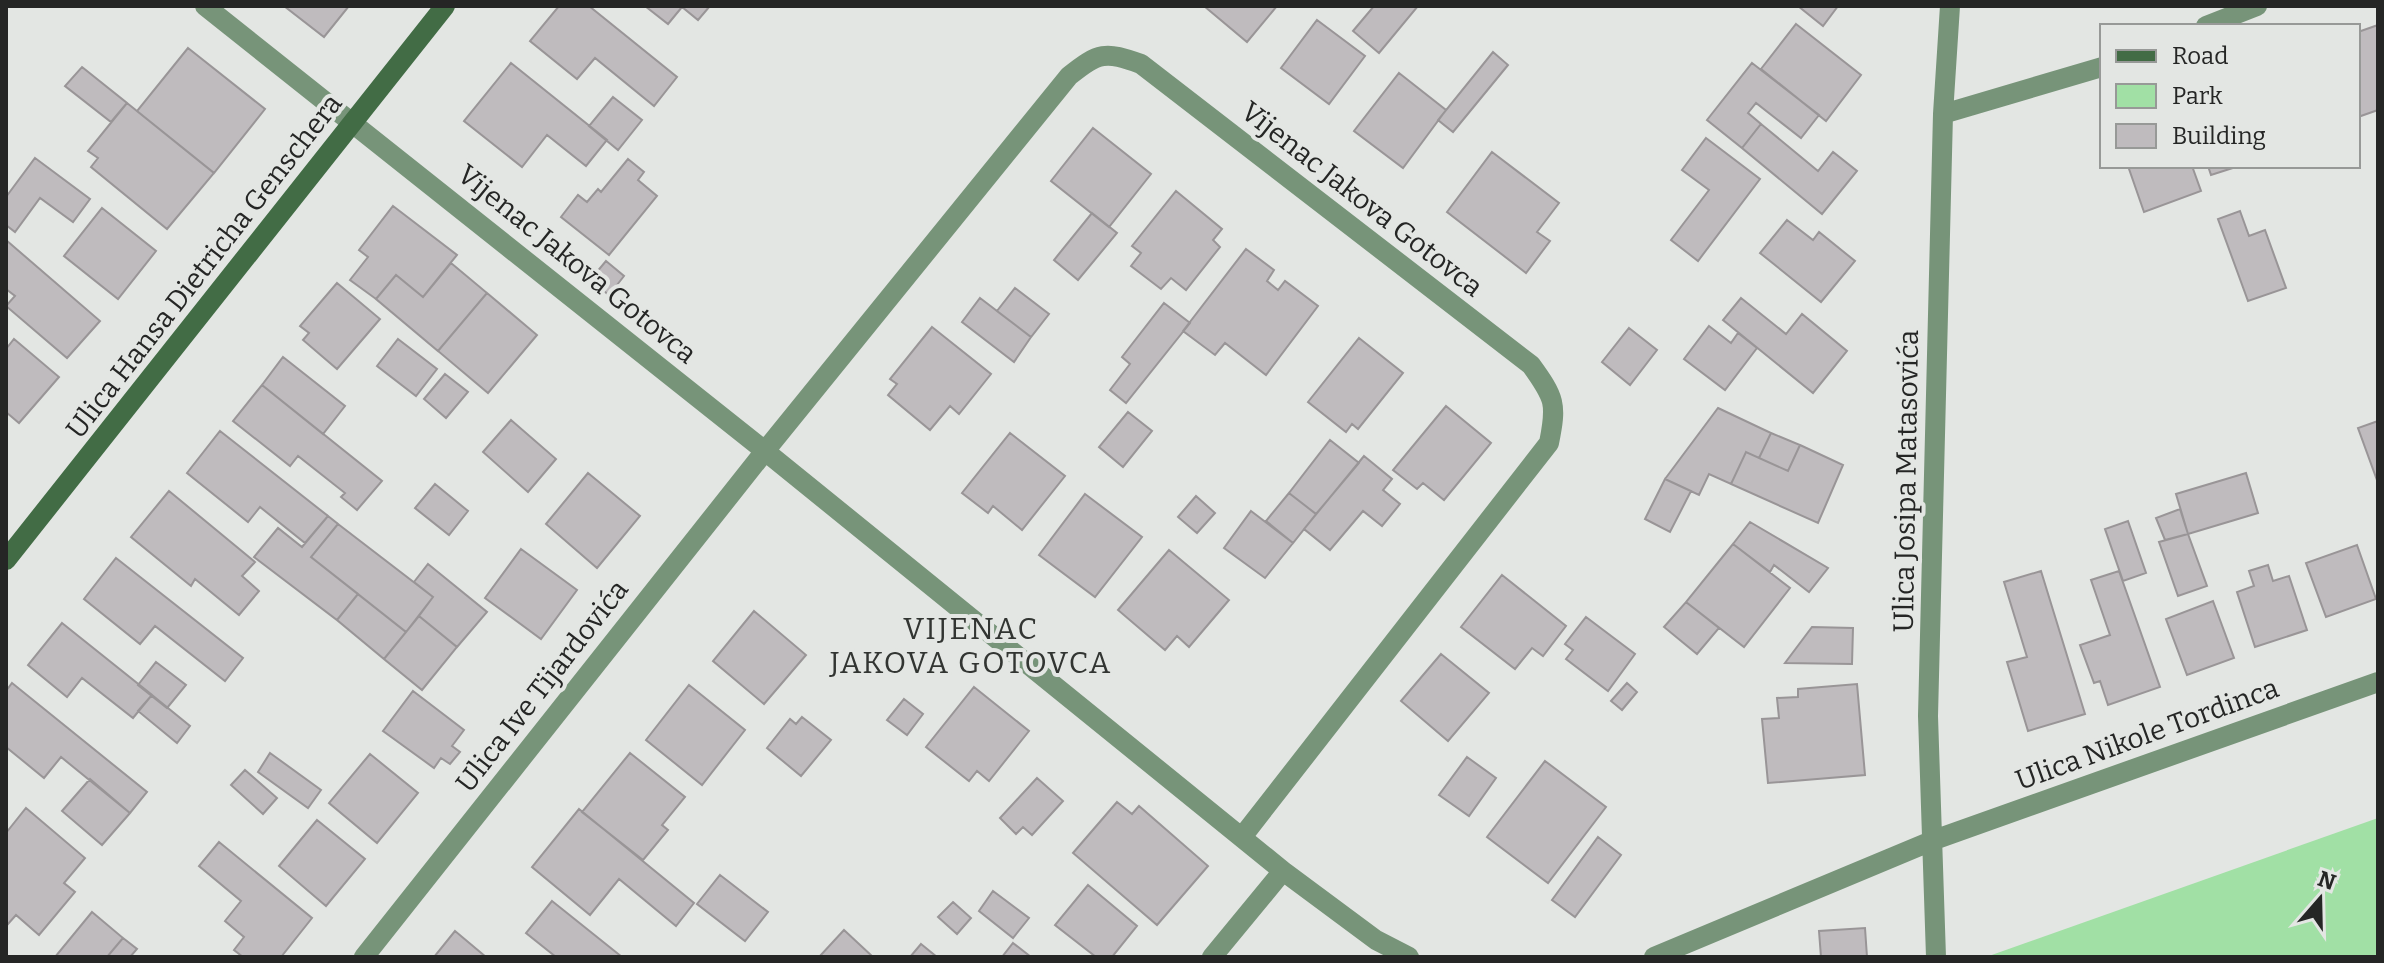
<svg xmlns="http://www.w3.org/2000/svg" width="2384" height="963" font-family="Bitter,serif">
<rect width="100%" height="100%" fill="#e3e6e3"/>
<path fill="#a1e0a5" d="M2378,818V957H1986Z"/>
<path fill="#bfbbbe" stroke="#999597" stroke-width="2" d="M284,6H349L324,37Z
M559,6H589L677,77L654,106L595,58L577,79L530,41Z
M645,6H710L698,20L682,7L668,24Z
M1204,6H1277L1247,42Z
M1374,6H1418L1379,53L1353,31Z
M1798,6H1838L1823,26Z
M1317,20L1365,56L1329,104L1281,68Z
M1796,24L1861,75L1826,121L1761,69Z
M2378,25V110L2358,117V32Z
M188,48L265,109L214,173L137,111Z
M1493,52L1508,65L1453,132L1438,120Z
M511,63L607,140L586,166L547,135L522,167L464,121Z
M1752,63L1819,115L1801,138L1756,103L1748,113L1761,124L1742,148L1707,120Z
M82,67L127,103L111,122L65,86Z
M1399,73L1446,110L1403,168L1354,131Z
M613,97L642,120L618,150L589,126Z
M127,103L214,173L167,229L91,167L98,158L88,151Z
M1761,124L1818,171L1833,152L1857,171L1822,214L1742,148Z
M1093,128L1151,174L1109,227L1051,181Z
M1706,138L1760,179L1698,261L1671,240L1709,190L1682,170Z
M1492,152L1559,203L1537,232L1550,241L1526,273L1447,212Z
M35,158L90,199L73,222L40,198L15,232L6,225V197Z
M628,159L644,172L638,180L657,196L609,255L561,217L578,195L587,202L598,189L601,192Z
M2128,166H2192L2201,191L2144,212Z
M2208,166H2239L2211,175Z
M1176,191L1222,229L1213,240L1220,247L1186,290L1171,278L1161,289L1131,266L1141,253L1132,246Z
M393,206L457,255L423,297L396,275L376,299L350,280L368,257L359,250Z
M102,208L156,251L118,299L64,256Z
M2240,211L2249,236L2265,230L2286,288L2248,301L2218,219Z
M1092,213L1117,233L1078,280L1054,260Z
M1787,220L1813,240L1819,232L1855,261L1821,302L1760,253Z
M6,240L100,321L67,358L6,306L15,296L6,289Z
M1246,249L1274,270L1267,281L1278,290L1285,281L1318,306L1266,375L1225,343L1215,355L1183,331Z
M606,261L624,276L609,295L590,280Z
M451,263L487,293L438,351L376,299L396,275L423,297Z
M337,283L380,319L337,369L303,340L309,333L300,326Z
M1015,288L1049,314L1031,337L997,311Z
M487,293L537,335L488,393L438,351Z
M980,298L1031,337L1014,362L962,322Z
M1741,298L1786,334L1802,314L1847,351L1813,393L1723,320Z
M1164,303L1190,323L1126,403L1110,390L1130,364L1122,357Z
M1709,326L1731,343L1738,333L1757,348L1725,390L1684,359Z
M932,327L991,374L959,414L950,406L930,430L888,395L897,384L890,379Z
M1629,328L1657,350L1630,385L1602,362Z
M1359,338L1403,373L1358,429L1352,424L1346,432L1308,402Z
M14,339L59,377L19,423L6,412V349Z
M398,339L437,369L416,396L377,366Z
M283,357L345,406L323,434L262,385Z
M445,374L468,392L446,418L424,399Z
M262,385L382,481L357,510L341,497L345,493L298,456L290,466L233,421Z
M1446,406L1491,443L1444,500L1423,483L1417,489L1393,470Z
M1718,408L1771,433L1759,458L1746,452L1731,484L1709,474L1699,495L1665,479Z
M1128,412L1152,431L1123,467L1099,447Z
M511,420L556,459L528,492L483,452Z
M2378,421V483L2358,428Z
M220,431L328,516L305,543L260,507L248,522L187,473Z
M1010,433L1065,476L1022,530L993,506L988,513L962,493Z
M1771,433L1800,445L1788,471L1759,458Z
M1330,440L1359,463L1316,514L1289,493Z
M1800,445L1843,465L1818,523L1731,484L1746,452L1788,471Z
M1364,456L1392,479L1383,490L1400,504L1382,526L1363,511L1330,550L1304,529Z
M588,473L640,516L597,568L546,524Z
M2246,473L2258,513L2188,534L2176,494Z
M1665,479L1691,491L1670,532L1645,519Z
M435,484L468,511L449,535L415,508Z
M169,491L255,562L242,576L259,591L239,615L195,579L191,586L131,537Z
M1289,493L1316,514L1293,543L1266,521Z
M1085,494L1142,537L1095,597L1039,555Z
M1196,496L1215,513L1197,533L1178,517Z
M2180,509L2188,534L2165,540L2156,518Z
M1251,511L1293,543L1265,578L1224,548Z
M328,516L338,524L311,557L358,594L337,620L254,557L278,528L302,547Z
M2128,521L2146,573L2123,581L2105,529Z
M1750,522L1828,568L1809,592L1774,565L1770,572L1733,544Z
M338,524L433,597L406,632L311,557Z
M2188,534L2207,586L2178,596L2159,542Z
M1733,544L1790,588L1744,647L1686,602Z
M2357,545L2376,599L2326,617L2306,563Z
M521,549L577,590L541,639L485,598Z
M1169,550L1229,600L1189,647L1177,636L1165,650L1118,610Z
M116,558L243,658L225,681L155,626L140,644L84,599Z
M428,564L487,612L457,647L419,616L433,597L414,582Z
M2268,565L2273,581L2289,576L2307,630L2255,647L2237,592L2254,586L2249,571Z
M2041,571L2085,714L2028,731L2007,662L2027,657L2004,582Z
M2119,571L2160,687L2108,705L2100,681L2094,683L2080,645L2110,635L2091,580Z
M1502,575L1566,626L1543,656L1532,648L1515,669L1461,627Z
M358,594L406,632L384,659L337,620Z
M2213,601L2234,658L2187,675L2166,619Z
M1686,602L1719,628L1697,654L1664,627Z
M754,611L806,655L764,704L713,661Z
M419,616L457,647L422,690L384,659Z
M1586,617L1635,654L1608,691L1566,659L1573,650L1565,644Z
M62,623L152,695L133,718L82,678L67,697L28,665Z
M1812,627L1853,628L1852,664L1785,663Z
M1441,654L1489,693L1448,741L1401,701Z
M156,662L186,685L167,708L138,685Z
M12,683L147,792L130,813L61,757L44,778L6,747V691Z
M1627,683L1637,692L1622,710L1611,701Z
M1857,684L1865,775L1768,783L1762,719L1779,718L1777,698L1798,697V689Z
M689,685L745,730L702,785L646,740Z
M974,687L1029,731L989,781L977,771L969,781L926,747Z
M413,691L464,730L452,746L460,752L450,764L441,758L434,768L383,731Z
M152,695L190,726L177,743L138,711Z
M904,699L923,714L907,735L887,720Z
M802,717L831,740L801,776L767,748L790,719L796,724Z
M270,753L321,790L308,808L258,772Z
M630,753L685,797L662,825L668,830L643,860L582,812Z
M370,754L418,793L377,843L329,803Z
M1467,757L1496,778L1469,816L1439,795Z
M1545,761L1606,807L1548,883L1487,837Z
M245,770L277,798L263,814L231,785Z
M1037,778L1063,801L1032,835L1023,827L1016,834L1000,818Z
M90,779L130,813L102,845L62,811Z
M1117,802L1132,814L1139,806L1208,866L1157,925L1073,853Z
M26,808L85,858L64,883L75,892L39,935L16,915L8,924L6,922V833Z
M579,809L694,903L676,926L619,879L590,915L532,867Z
M317,820L365,859L326,906L279,866Z
M1598,837L1621,855L1575,917L1552,900Z
M219,842L312,918L281,957H243L234,950L244,937L225,921L241,901L199,866Z
M720,875L768,912L745,941L697,904Z
M1088,885L1137,926L1112,957H1096L1055,925Z
M993,891L1029,918L1013,938L979,911Z
M552,901L622,957H556L526,933Z
M953,902L971,918L957,934L938,917Z
M92,912L123,938L107,957H55Z
M1865,928L1867,957H1821L1819,931Z
M844,930L873,957H819Z
M455,931L486,957H434Z
M123,938L137,949L130,957H107Z
M1013,943L1031,957H1002Z
M921,944L937,957H910Z"/>
<g fill="none" stroke-linecap="round" stroke-linejoin="round">
<path stroke="#779479" stroke-width="20" d="M205,6L765,451L1283,871L1376,940L1409,957
M2206,26L2257,6
M1943,114L2102,67
M364,957L765,451L1069,76C1099,52 1105,51 1141,64L1531,365C1555,398 1557,404 1549,443L1242,837
M1212,957L1283,871
M1654,957L1934,840L2378,682
M1936,957L1928,716L1943,114L1950,6"/>
<path stroke="#426c45" stroke-width="20" d="M6,560L445,6"/>
</g>
<g text-anchor="middle" dominant-baseline="central" stroke-width="8" stroke-linejoin="round" paint-order="stroke">
<g font-size="28" fill="#252625" stroke="#e3e6e3">
<text transform="translate(1362 199) rotate(38)">Vijenac Jakova Gotovca</text>
<text transform="translate(577 264) rotate(39)">Vijenac Jakova Gotovca</text>
<text transform="translate(204 266) rotate(-52)">Ulica Hansa Dietricha Genschera</text>
<text transform="translate(1906 481) rotate(-89)">Ulica Josipa Matasovića</text>
<text transform="translate(542 686) rotate(-52)">Ulica Ive Tijardovića</text>
<text transform="translate(2147 734) rotate(-20)">Ulica Nikole Tordinca</text>
</g>
<g font-size="30" letter-spacing="2" fill="#323532" stroke="#e3e6e3">
<text x="971" y="629">VIJENAC<tspan x="971" dy="34">JAKOVA GOTOVCA</tspan></text>
</g>
</g>
<rect width="2384" height="963" fill="none" stroke="#252625" stroke-width="16"/>
<rect x="2100" y="24" width="260" height="144" fill="#e3e6e3" stroke="#979997" stroke-width="2"/>
<rect x="2116" y="50" width="40" height="12" fill="#426c45" stroke="#979997" stroke-width="2"/>
<text x="2172" y="64" font-size="24" fill="#252625">Road</text>
<rect x="2116" y="84" width="40" height="24" fill="#a1e0a5" stroke="#979997" stroke-width="2"/>
<text x="2172" y="104" font-size="24" fill="#252625">Park</text>
<rect x="2116" y="124" width="40" height="24" fill="#bfbbbe" stroke="#979997" stroke-width="2"/>
<text x="2172" y="144" font-size="24" fill="#252625">Building</text>
<g transform="translate(2320 899) rotate(20)" stroke="#e3e6e3" stroke-width="6" paint-order="stroke">
<path d="M0-6L14 30L0 20L-14 30Z" fill="#252625"/>
<text y="-12" font-size="22" font-weight="bold" text-anchor="middle" fill="#252625">N</text>
</g>
</svg>
